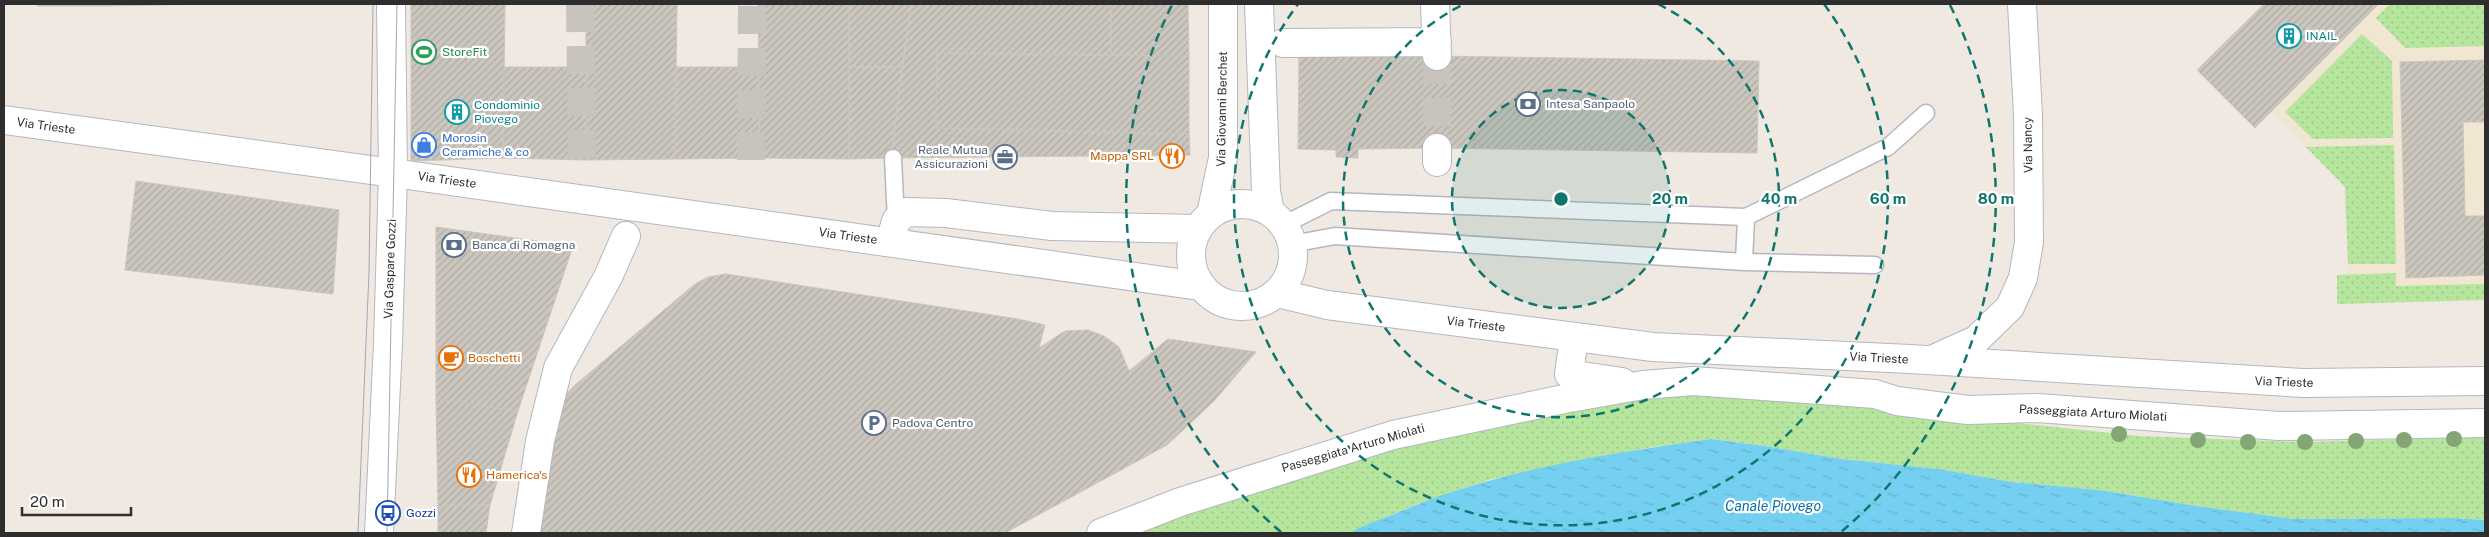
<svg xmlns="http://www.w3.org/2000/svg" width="2489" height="537" font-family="'Public Sans',sans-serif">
<defs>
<pattern id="grass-dots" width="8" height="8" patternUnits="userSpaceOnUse" patternTransform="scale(1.25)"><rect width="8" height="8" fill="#b6e59e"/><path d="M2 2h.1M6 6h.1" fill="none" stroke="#9dc588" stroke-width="1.8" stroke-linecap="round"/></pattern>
<pattern id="water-ripples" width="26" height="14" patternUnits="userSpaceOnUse" patternTransform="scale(1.25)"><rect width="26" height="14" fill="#75cff0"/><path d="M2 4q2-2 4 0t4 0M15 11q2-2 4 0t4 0" fill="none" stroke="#66b2ce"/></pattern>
<pattern id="building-hatch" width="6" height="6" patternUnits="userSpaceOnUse" patternTransform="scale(1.25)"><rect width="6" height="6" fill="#cbc7bf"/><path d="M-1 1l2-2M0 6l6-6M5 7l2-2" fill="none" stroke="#afaba4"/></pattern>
</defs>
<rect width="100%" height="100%" fill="#efe9e1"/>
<path fill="#f0e6d1" d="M2379,4H2485V300L2337,304V275L2349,274L2345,187L2272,111Z"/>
<path fill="url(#grass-dots)" d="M2390,4H2485V46L2405,48L2376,18Z
M2362,34L2392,61L2393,138L2313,139L2285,112Z
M2394,145L2396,264H2348L2345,187L2306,147Z
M2396,273V286L2485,284V300L2337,304V275Z
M1693,388L2138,436L2305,442L2485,437V520L2454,518L2294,519L2197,506L2099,490L2012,482L1939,469L1841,459L1772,447L1711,439L1647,448L1492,479L1417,504L1350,533H1131L1369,454L1518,419Z"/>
<path fill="url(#water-ripples)" d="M1711,439L1772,447L1841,459L1939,469L2012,482L2099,490L2197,506L2294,519L2454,518L2485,520V533H1350C1365,524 1383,519 1399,512C1497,470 1606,454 1711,439Z"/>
<path fill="url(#building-hatch)" stroke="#cbc5ba" d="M37,4H106V6H37Z
M106,4H212L106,6Z
M411,4H505L503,158L411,161Z
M586,4H677L675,159L586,160Z
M758,4H849V159L760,158Z
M849,4H911L902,67H849Z
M911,4H1111V55L937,53L936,128L1189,134L1190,155L891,158Z
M1111,4H1188L1189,56L1111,55Z
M2264,4H2379L2255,128L2197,70Z
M937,53L1189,56V134L936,128Z
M1299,56H1437L1759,61L1757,153L1437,148L1358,149V158L1336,157V150L1298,149Z
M2485,60V122H2463L2465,216H2485V275L2406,278L2400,62Z
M504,67H586V160L503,158Z
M676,67H758L760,158L675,159Z
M849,67H902L891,158L849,159Z
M136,181L339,210L333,294L125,270Z
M436,227L573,246L518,411L436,399Z
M726,274L1018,319L1045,325L1039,348L1065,331L1088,330L1104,336L1119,347L1129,371L1168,339L1256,352L1214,401L1167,445L1005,533H540L560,401L575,385L695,284L708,277Z
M436,399L518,411L490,505L438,506Z
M490,505L486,533H438V506Z"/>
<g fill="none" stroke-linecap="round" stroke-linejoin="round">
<path stroke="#c8c4bd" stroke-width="28" stroke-dasharray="28 14" stroke-linecap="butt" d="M580,4L582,160
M1437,56V148
M751,160L752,4"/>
<defs>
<path id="lane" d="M893,158L896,221
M1746,217L1888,147L1926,113
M1283,225L1331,201L1746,217L1744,262
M1292,244L1335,236L1744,262L1875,265"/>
<path id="street" d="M1259,4L1266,191L1270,212
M1435,4L1437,56
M1283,43L1437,42
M1437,148V162
M393,173L1200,286
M1191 255a51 51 0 1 1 102 0a51 51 0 1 1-102 0Z
M1211,214L1223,158V4
M890,242L896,221L906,212L946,213L1052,226L1198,229
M1277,293L1327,305L1653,347L1910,359L2303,383L2485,381
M1574,337L1569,374L1622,382
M1934,359L1976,340L2010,307L2023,278L2029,242L2028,115L2022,4
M526,533L540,441L558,368L608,277L626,236
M1101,533L1180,502L1393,435L1564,399L1643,385L1693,381L1875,394L1897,401L1968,410L2038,408L2279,426L2485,423"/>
<path id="secondary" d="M4,120L393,173
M379,533L388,343L393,173L391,4"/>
</defs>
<use href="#lane" stroke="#b4b7c1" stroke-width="19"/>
<use href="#street" stroke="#b4b7c1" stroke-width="30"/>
<use href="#secondary" stroke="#b4b7c1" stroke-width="30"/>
<use href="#lane" stroke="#fff" stroke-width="16"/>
<use href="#street" stroke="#fff" stroke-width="28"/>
<use href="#secondary" stroke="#fff" stroke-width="28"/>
<path stroke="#a3a6b8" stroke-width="1" d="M358,533L369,272L373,4
M387,533L397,4"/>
</g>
<g fill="#84a574">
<circle cx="2119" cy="434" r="8"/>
<circle cx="2454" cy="439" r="8"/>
<circle cx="2198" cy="440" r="8"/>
<circle cx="2404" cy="440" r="8"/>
<circle cx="2356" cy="441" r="8"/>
<circle cx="2248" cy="442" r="8"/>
<circle cx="2305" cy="442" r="8"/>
</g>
<circle cx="1561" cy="199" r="109" fill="#0f766e" fill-opacity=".12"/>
<g fill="none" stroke="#0f766e" stroke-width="2.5" stroke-dasharray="9 6">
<circle cx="1561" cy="199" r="109"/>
<path d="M1658 4A218 218 0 1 1 1464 4"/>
<path d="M1824 4A327 327 0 1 1 1298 4"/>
<path d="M1281 532A435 435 0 0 1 1172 5M1950 5A435 435 0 0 1 1841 532"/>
</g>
<defs>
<symbol id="building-ring" viewBox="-11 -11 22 22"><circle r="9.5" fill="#fff" stroke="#0f9aa8" stroke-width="1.5"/><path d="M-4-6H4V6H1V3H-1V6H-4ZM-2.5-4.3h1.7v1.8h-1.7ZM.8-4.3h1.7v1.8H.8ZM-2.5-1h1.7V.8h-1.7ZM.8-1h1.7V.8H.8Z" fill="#0f9aa8"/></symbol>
<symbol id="stadium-ring" viewBox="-11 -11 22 22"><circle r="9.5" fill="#fff" stroke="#2e9e5b" stroke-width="1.5"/><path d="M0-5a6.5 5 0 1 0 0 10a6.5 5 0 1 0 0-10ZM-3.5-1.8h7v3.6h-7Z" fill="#2e9e5b"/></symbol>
<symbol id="bank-ring" viewBox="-11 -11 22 22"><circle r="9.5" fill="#fff" stroke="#5c6f8a" stroke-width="1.5"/><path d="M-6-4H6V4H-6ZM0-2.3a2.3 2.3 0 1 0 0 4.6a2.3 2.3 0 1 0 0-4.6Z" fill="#5c6f8a"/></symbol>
<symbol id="shop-ring" viewBox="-11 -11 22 22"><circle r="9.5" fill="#fff" stroke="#3f7fe0" stroke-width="1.5"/><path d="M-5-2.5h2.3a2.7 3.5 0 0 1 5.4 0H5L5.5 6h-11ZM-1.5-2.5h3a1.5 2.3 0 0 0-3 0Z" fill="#3f7fe0"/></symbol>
<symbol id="restaurant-ring" viewBox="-11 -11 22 22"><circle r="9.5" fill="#fff" stroke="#e8710a" stroke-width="1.5"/><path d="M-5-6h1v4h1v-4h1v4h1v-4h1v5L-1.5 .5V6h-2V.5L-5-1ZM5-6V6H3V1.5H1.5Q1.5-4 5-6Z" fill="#e8710a"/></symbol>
<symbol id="office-ring" viewBox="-11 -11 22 22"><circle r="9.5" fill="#fff" stroke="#5c6f8a" stroke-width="1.5"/><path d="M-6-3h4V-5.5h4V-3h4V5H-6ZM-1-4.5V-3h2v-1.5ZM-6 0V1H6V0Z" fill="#5c6f8a"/></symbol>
<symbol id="cafe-ring" viewBox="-11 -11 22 22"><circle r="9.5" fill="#fff" stroke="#e8710a" stroke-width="1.5"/><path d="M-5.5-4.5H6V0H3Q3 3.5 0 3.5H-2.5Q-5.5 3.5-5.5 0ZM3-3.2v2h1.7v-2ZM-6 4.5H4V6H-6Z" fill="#e8710a"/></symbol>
<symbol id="parking-ring" viewBox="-11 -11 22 22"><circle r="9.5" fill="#fff" stroke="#5c6f8a" stroke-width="1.5"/><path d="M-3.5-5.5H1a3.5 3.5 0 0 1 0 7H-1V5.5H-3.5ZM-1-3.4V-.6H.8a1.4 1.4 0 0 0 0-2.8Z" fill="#5c6f8a"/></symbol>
<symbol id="bus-ring" viewBox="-11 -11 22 22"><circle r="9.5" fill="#fff" stroke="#1a4fb4" stroke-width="1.5"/><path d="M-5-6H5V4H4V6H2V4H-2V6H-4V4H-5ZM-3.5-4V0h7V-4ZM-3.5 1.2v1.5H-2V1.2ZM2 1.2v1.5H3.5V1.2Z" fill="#1a4fb4"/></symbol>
</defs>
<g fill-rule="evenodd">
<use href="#building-ring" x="2275" y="22" width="28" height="28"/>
<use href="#stadium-ring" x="410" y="38" width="28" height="28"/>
<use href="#bank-ring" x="1514" y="90" width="28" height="28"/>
<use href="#building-ring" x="443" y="98" width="28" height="28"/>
<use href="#shop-ring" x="410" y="131" width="28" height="28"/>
<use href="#restaurant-ring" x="1158" y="142" width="28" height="28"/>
<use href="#office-ring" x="991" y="143" width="28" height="28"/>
<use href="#bank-ring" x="440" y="231" width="28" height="28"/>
<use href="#cafe-ring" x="437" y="344" width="28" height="28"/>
<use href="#parking-ring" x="860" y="409" width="28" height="28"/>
<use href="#restaurant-ring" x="455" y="461" width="28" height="28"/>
<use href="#bus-ring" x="374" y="499" width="28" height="28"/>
</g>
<g text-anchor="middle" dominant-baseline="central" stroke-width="4.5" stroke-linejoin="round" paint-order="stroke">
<g font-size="12" fill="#0d838f" stroke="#fff" text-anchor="start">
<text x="2306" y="36">INAIL</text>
<text x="474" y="105">Condominio<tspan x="474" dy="14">Piovego</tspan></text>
</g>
<g font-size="12" fill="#27864d" stroke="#fff" text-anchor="start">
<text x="442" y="52">StoreFit</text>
</g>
<g font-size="12" fill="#4e5e75" stroke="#fff" text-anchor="start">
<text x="1546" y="104">Intesa Sanpaolo</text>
<text x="988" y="150" text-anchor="end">Reale Mutua<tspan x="988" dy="14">Assicurazioni</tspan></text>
<text x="472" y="245">Banca di Romagna</text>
<text x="892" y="423">Padova Centro</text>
</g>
<g font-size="12" fill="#2e2e2e" stroke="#fff">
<text transform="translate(1222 109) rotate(-89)">Via Giovanni Berchet</text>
<text transform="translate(46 126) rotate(8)">Via Trieste</text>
<text transform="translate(2028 145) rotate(-91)">Via Nancy</text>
<text transform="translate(447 180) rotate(8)">Via Trieste</text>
<text transform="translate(848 236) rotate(8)">Via Trieste</text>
<text transform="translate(390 269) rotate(-88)">Via Gaspare Gozzi</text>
<text transform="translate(1476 324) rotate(7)">Via Trieste</text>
<text transform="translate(1879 358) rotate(3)">Via Trieste</text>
<text transform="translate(2284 382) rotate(2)">Via Trieste</text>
<text transform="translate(2093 413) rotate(3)">Passeggiata Arturo Miolati</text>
<text transform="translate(1353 448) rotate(-16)">Passeggiata Arturo Miolati</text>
</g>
<g font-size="12" fill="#366cbe" stroke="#fff" text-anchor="start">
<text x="442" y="138">Morosin<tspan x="442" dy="14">Ceramiche &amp; co</tspan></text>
</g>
<g font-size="12" fill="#c56008" stroke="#fff" text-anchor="start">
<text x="1154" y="156" text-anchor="end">Mappa SRL</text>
<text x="468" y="358">Boschetti</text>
<text x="486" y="475">Hamerica's</text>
</g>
<g font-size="12" fill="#164399" stroke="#fff" text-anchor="start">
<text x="406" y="513">Gozzi</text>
</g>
<g font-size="14" font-style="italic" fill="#0d6fa3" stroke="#fff">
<text x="1773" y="506">Canale Piovego</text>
</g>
</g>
<circle cx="1561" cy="199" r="8" fill="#0f766e" stroke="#fff" stroke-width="2.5"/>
<g font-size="15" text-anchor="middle" font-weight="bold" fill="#0f766e" stroke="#fff" stroke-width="4.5" stroke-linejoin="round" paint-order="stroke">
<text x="1670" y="204">20 m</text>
<text x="1779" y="204">40 m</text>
<text x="1888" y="204">60 m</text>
<text x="1996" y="204">80 m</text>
</g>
<rect width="2489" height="537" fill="none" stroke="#2e2e2e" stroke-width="10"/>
<path d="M22 507v8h109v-8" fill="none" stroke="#2e2e2e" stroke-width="2.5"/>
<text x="30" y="507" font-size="15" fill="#2e2e2e" stroke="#ffffff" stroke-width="4" paint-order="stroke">20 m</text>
</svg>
